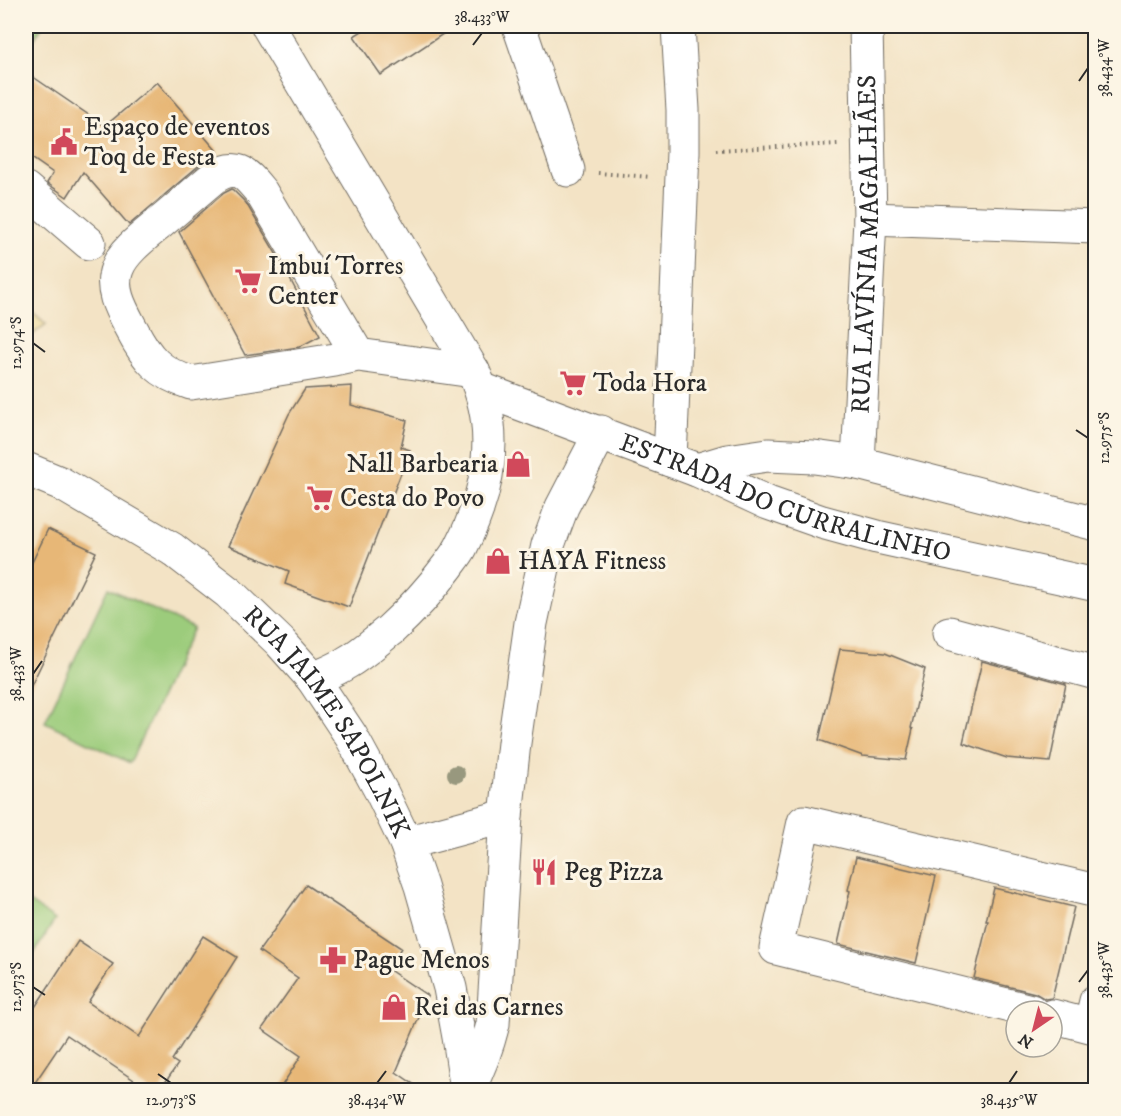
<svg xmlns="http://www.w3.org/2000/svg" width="1121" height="1116" font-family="'IM FELL DW Pica',serif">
<rect width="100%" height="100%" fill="#fcf5e5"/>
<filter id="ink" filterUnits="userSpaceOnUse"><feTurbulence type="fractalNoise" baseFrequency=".0167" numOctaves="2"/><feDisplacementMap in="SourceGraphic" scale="12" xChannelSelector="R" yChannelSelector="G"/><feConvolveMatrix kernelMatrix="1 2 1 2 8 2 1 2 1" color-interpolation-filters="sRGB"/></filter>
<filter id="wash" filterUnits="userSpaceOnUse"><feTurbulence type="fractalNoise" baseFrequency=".008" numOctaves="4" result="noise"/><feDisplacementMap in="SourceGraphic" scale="24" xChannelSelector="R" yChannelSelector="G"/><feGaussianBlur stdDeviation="1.35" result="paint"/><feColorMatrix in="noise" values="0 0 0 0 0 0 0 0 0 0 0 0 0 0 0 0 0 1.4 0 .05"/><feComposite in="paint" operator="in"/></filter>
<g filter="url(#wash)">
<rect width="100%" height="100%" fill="#f3e3c5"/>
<path fill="#9ccc7b" stroke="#647c53" stroke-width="1.5" d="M26,26H43L26,51Z
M108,588L193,628L130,763L45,722Z
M26,900L55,920L26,966Z"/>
<path fill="#eeda9e" stroke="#8c8264" stroke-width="1.5" d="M26,306L46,324L26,340Z"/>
<g id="blocks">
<path fill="#e7b777" d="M370,26H455L381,75L354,36Z
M26,72L105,126L157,82L216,150L218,155L202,163L129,225L83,172L67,197L47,183L53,173L26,154Z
M232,189L246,203L281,262L320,336L299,347L245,355L179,232L224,193Z
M352,386L351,405L407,420L401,447L410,450L349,607L285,584L289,571L228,546L289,414L305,389Z
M48,529L96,552L26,696V575Z
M840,649L885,653L925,669L911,728L913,729L906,760L863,756L819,740Z
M982,661L1066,684L1050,762L1007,758L963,743Z
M856,857L936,876L916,963L838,944L850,891L848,890Z
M306,885L401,948L388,969L428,996L396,1072L422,1090H279L301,1056L262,1029L298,978L259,951Z
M994,888L1074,907L1052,998L1045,999L1035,993L974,978L988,921H986Z
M203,936L237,957L172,1060L178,1064L160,1090H149L67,1035L30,1090H26V1021L78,941L113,964L88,1002L139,1037Z"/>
</g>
</g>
<g filter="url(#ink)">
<use href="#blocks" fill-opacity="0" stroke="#716b61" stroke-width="1.5"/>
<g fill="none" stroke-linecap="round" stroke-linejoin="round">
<defs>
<g id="minor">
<path d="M268,26L473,371C500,429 490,490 461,547C458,553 453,559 448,566C431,589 412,610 390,630C376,641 362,654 346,663C336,670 324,674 313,679"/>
<path d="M519,26L568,170"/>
<path d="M26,189L89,243"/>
<path d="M870,219L1096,227"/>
<path d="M358,355L261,192C245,173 238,163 214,177C196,192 179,207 161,222C147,234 123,251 117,269C109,290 122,311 132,330C147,359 159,373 191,383L335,360L358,355L473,371"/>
<path id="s1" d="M481,389L697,470L768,503L822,522L877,537L1096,585"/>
<path d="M670,460L683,152V110L678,26"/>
<path id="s2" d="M858,463L870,219L866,26"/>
<path id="s3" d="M26,469L60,483L172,549L229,593L280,642L313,679L351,736L382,793L406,843L421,886L450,988L459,1037L467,1090"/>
<path d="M697,470L727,461L768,455L814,457L858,463L1096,524"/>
<path d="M949,633L1096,673"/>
<path d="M406,843L506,816"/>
<path d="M1031,1011L776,948L804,822L1096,891"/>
<path d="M1052,1016L1090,1026L1096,1001"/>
<path d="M468,1090C479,1069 487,1048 493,1024L506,816L514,743L531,623L548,545L562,507L601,432"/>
</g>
</defs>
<use href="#minor" stroke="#716b61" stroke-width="35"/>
<path stroke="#716b61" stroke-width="4" stroke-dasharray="1.5 4.5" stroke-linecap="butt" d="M716,150L838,144
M598,173L651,177"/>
<use href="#minor" stroke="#fff" stroke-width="33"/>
</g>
<circle fill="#98987e" cx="456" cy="774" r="9"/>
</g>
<path fill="none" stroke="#2b2b2b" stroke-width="2" d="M473,45L482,33M1079,81L1088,68M33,343L45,352M1076,430L1088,438M33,674L42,661M1079,982L1088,970M33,987L45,995M158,1074L171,1083M377,1083L386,1071M1009,1083L1017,1071"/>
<defs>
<symbol id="civic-bare" viewBox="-9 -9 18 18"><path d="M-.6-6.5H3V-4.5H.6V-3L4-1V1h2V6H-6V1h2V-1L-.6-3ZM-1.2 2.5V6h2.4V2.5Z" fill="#d1495b" stroke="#fcf5e5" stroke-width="2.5" paint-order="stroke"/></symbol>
<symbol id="supermarket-bare" viewBox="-9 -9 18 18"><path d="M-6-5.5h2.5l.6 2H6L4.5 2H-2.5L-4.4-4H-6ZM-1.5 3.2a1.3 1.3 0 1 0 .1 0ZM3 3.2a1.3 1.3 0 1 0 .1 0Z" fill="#d1495b" stroke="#fcf5e5" stroke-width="2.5" paint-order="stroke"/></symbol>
<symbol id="shop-bare" viewBox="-9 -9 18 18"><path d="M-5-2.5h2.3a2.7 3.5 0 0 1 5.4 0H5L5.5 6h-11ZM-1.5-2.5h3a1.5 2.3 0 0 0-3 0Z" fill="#d1495b" stroke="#fcf5e5" stroke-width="2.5" paint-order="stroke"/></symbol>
<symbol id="restaurant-bare" viewBox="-9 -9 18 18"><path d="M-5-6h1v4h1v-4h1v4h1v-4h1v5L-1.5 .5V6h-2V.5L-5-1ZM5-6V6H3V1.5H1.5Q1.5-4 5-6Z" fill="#d1495b" stroke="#fcf5e5" stroke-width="2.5" paint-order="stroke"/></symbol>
<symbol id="pharmacy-bare" viewBox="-9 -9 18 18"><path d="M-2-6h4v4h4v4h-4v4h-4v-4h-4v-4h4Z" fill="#d1495b" stroke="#fcf5e5" stroke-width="2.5" paint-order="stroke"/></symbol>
</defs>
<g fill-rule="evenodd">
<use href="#civic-bare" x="45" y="123" width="38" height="38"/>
<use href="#supermarket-bare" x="229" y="262" width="38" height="38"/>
<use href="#supermarket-bare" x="554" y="364" width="38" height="38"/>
<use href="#shop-bare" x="499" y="445" width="38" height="38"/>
<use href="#supermarket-bare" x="301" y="479" width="38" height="38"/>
<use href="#shop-bare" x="479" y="542" width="38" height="38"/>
<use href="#restaurant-bare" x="525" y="853" width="38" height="38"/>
<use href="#pharmacy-bare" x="314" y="941" width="38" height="38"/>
<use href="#shop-bare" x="375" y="988" width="38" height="38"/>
</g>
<g text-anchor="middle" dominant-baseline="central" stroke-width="6" stroke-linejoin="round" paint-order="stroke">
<g font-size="26" fill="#2b2b2b" stroke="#fcf5e5" text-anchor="start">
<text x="84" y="127">Espaço de eventos<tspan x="84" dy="30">Toq de Festa</tspan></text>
<text x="268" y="266">Imbuí Torres<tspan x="268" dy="30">Center</tspan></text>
<text x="593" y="383">Toda Hora</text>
<text x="498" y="464" text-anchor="end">Nall Barbearia</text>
<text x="340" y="498">Cesta do Povo</text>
<text x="518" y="561">HAYA Fitness</text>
<text x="564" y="872">Peg Pizza</text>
<text x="353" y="960">Pague Menos</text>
<text x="414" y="1007">Rei das Carnes</text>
</g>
<g font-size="26" fill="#2b2b2b" stroke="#fcf5e5">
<text stroke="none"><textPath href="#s2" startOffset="219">RUA LAVÍNIA MAGALHÃES</textPath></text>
<text stroke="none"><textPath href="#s1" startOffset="324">ESTRADA DO CURRALINHO</textPath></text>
<text stroke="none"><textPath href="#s3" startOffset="402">RUA JAIME SAPOLNIK</textPath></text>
</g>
</g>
<rect width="1121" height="1116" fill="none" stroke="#fcf5e5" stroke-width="66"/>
<g transform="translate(1034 1029) rotate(215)"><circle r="28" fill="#fcf5e5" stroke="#a8a49b" stroke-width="1.5"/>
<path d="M0-4.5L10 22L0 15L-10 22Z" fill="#d1495b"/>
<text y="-9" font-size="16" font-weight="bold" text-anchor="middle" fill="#2b2b2b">N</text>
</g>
<rect x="33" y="33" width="1055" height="1050" fill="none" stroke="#2b2b2b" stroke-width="2"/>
<g font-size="15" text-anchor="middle" fill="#2b2b2b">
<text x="482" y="22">38.433°W</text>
<text transform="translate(1104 68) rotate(-90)" y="5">38.434°W</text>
<text transform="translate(16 343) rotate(-90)" y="5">12.974°S</text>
<text transform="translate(1104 438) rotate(-90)" y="5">12.975°S</text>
<text transform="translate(16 674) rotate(-90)" y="5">38.433°W</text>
<text transform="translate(1104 970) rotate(-90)" y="5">38.435°W</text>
<text transform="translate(16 987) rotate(-90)" y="5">12.973°S</text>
<text x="171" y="1105">12.973°S</text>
<text x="377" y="1105">38.434°W</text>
<text x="1009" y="1105">38.435°W</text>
</g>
</svg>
